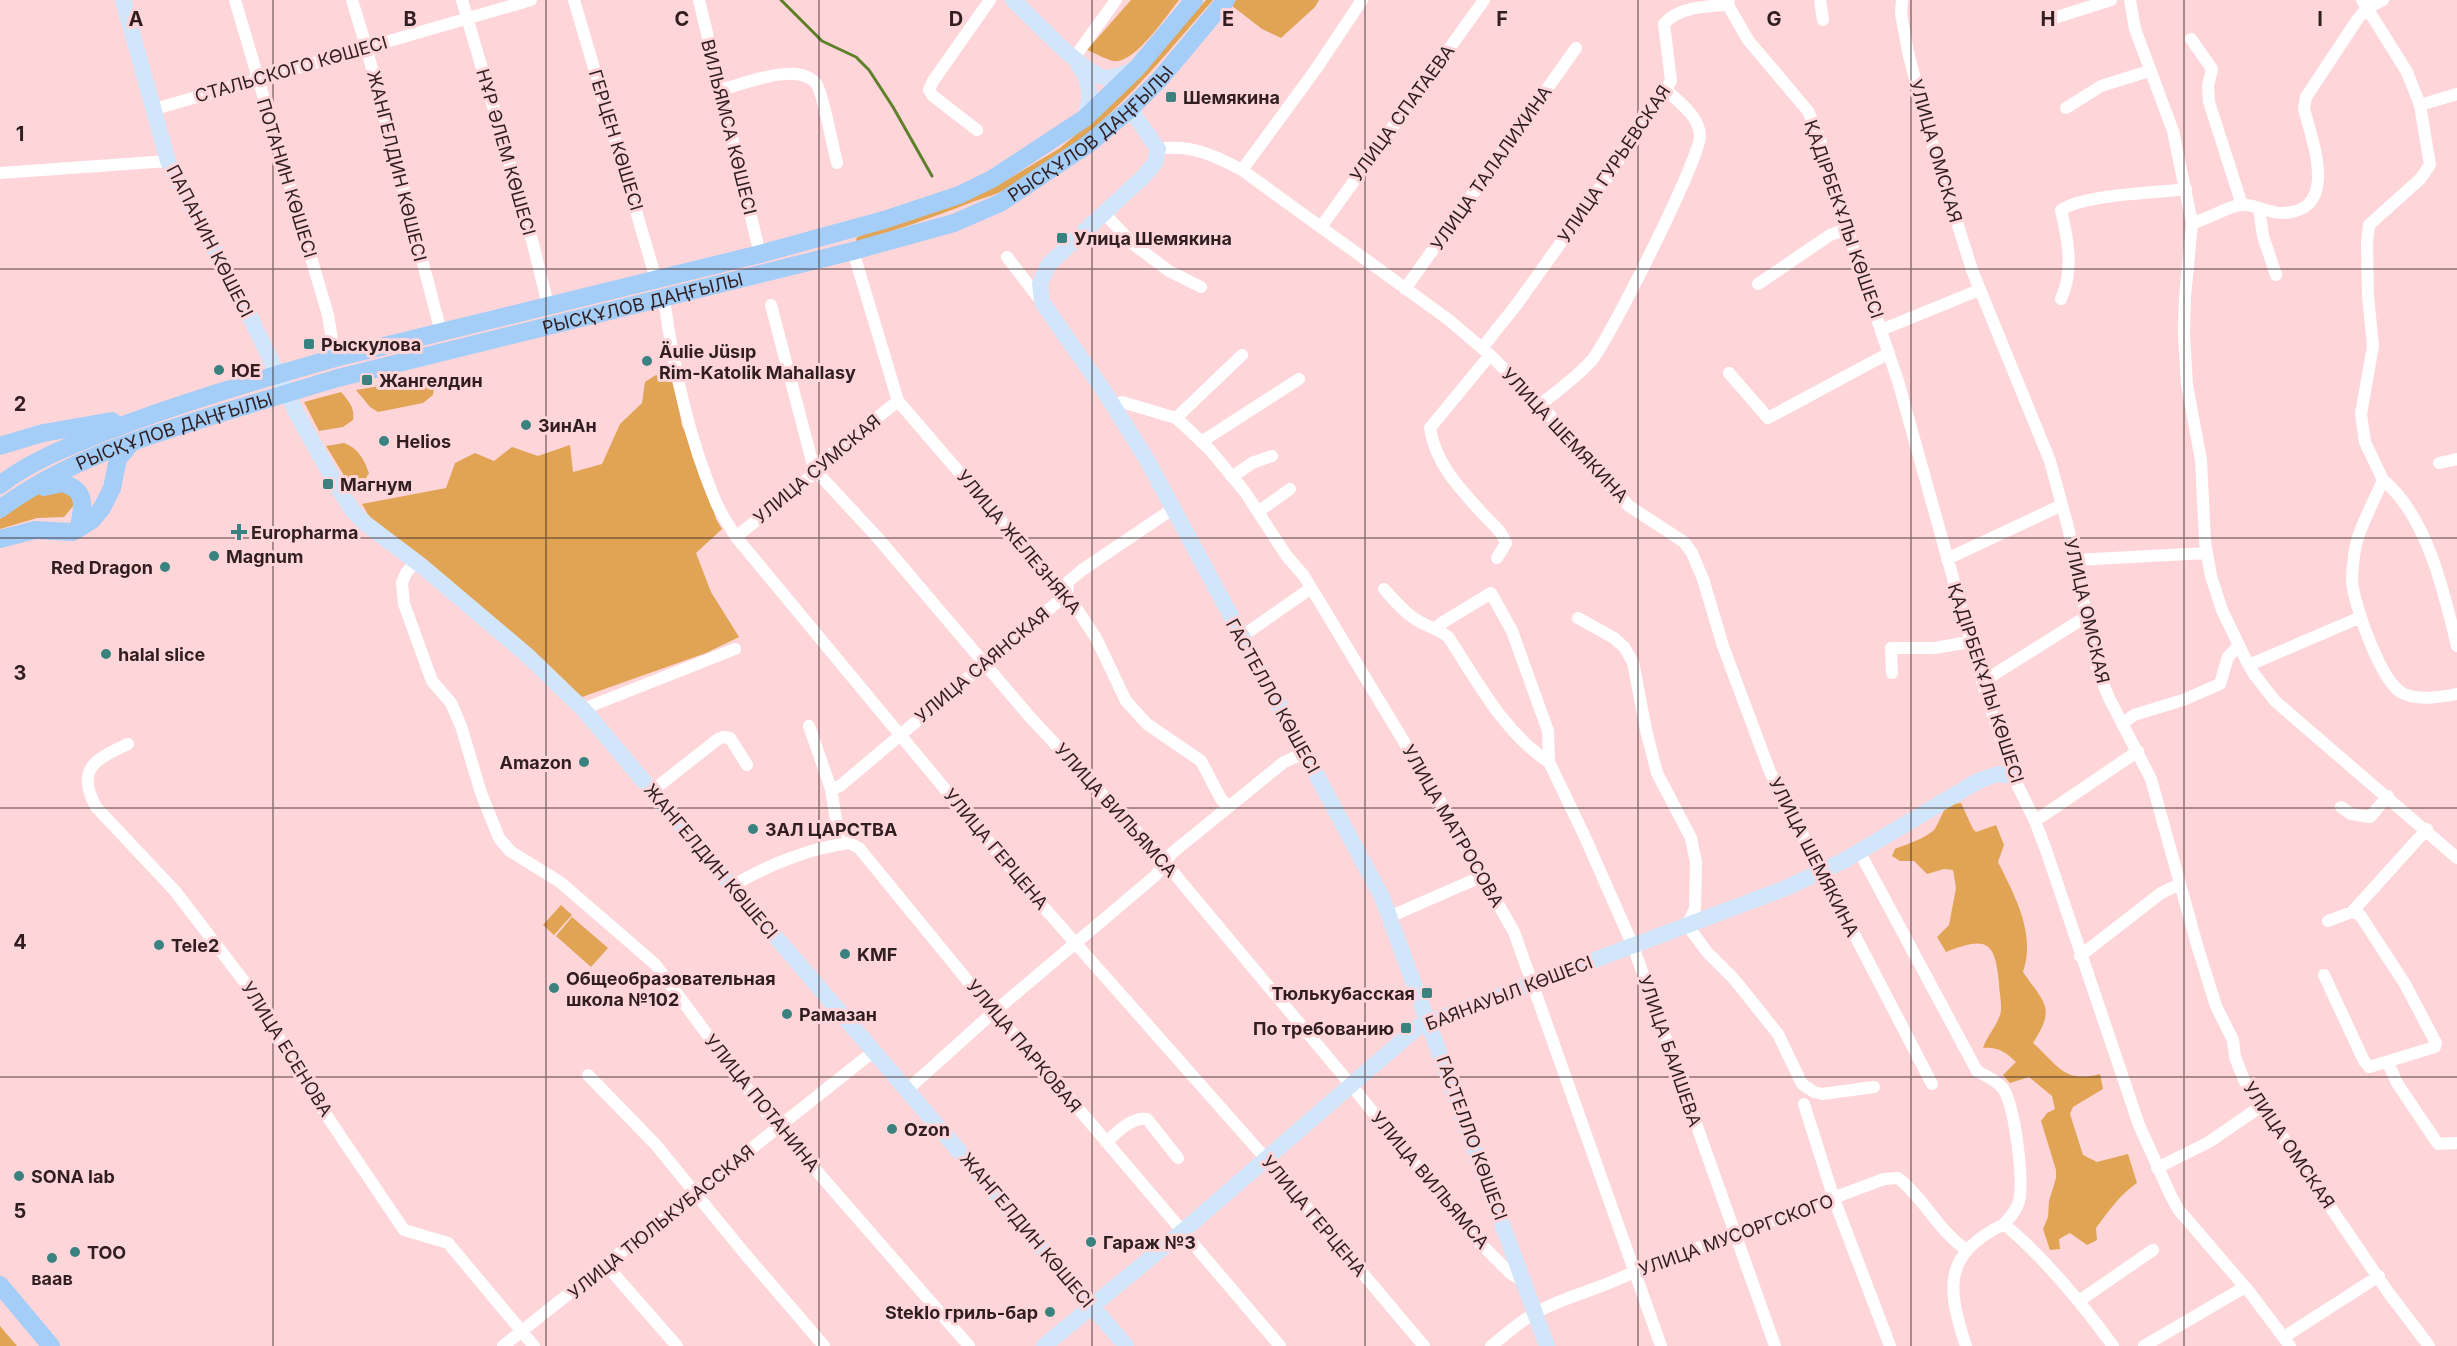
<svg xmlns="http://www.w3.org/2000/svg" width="2457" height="1346" font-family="Inter,sans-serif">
<rect width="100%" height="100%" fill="#fed6da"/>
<path fill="#e1a354" d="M1131,0H1179C1167,15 1134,65 1113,61C1105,59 1095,53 1087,50Z
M1206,0H1213C1152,70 1094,144 1010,187C998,194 984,198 972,202C933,218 894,230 855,243L857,237L928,214L1005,181L1060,148L1110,106Z
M1236,0H1319L1315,7L1281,38L1262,29L1231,5Z
M656,375L675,382L682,426L699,459L716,519L722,529L696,553L711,592L739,637L706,653L582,697L373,523L362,504L446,488L455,463L475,453L494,461L512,447L538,456L570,445L573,472L602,464L620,424L642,403L645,382Z
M435,377L433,395L423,403L378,412L370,407L356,390Z
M341,392C349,401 355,408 353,420L343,427L319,431L304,402Z
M344,443C358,448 364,459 369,473L364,481L353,490L326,446Z
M59,488L69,490L74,505L64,517L37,518L0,529V519L27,497Z
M1961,803L1973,829L1976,832L1996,825L2004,845L1998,862C2015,896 2036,934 2023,972C2045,1004 2056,1007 2033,1043C2058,1065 2064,1084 2100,1074L2103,1089L2073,1107L2070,1114L2083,1155L2097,1162L2128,1154L2137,1183C2119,1195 2109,1211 2096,1228L2097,1240L2087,1245L2070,1233L2059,1239L2060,1249L2050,1250L2043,1229L2048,1217L2049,1201L2056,1178V1170L2041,1121L2047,1113L2055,1109L2052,1096L2029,1077L2010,1083L2003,1075L2016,1062C2005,1052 1999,1047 1983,1048C1987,1036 1996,1027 2000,1015C2003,1006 1999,993 1999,983C1995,941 1987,936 1946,952L1937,937L1949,925L1956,888L1953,870L1944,869L1927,874L1914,861H1900L1892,856L1895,849C1907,844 1924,839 1934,830C1938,825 1943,811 1947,805Z
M561,905L572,915L554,935L543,925Z
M572,917L608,948L591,967L556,936Z
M0,1326L17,1346H0Z"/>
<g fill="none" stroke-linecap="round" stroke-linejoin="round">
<path stroke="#5e802a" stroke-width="3" d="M781,0L822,41L856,57L869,70L893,107L932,176"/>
<path stroke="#fff" stroke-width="12" d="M235,0L328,315L335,358
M352,0L366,46L441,332
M462,0L532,240L548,305
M574,0L656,279
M699,0L760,254
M1729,0L1728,5L1748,40L1808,111L1818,134L1853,248L1898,381L1982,682L2013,776L2035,821L2046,850L2139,1125L2170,1194L2178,1209L2251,1294L2290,1346
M1820,0L1823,20
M1902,0L1901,14L1908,52L1929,133L1972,270L2050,461L2068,527L2098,672L2109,698L2151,779L2197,945L2216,1006L2233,1040L2235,1057L2244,1080L2388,1292L2429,1346
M2130,0L2135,29L2173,131L2192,223L2185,297L2184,334L2187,385L2201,460L2205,542L2211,576L2222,610L2245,658L2254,674L2275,701L2457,858
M2362,0L2407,72L2420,105L2430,165L2420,179L2369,225L2367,242L2368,296L2373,346L2361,414L2365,442L2383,480C2374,501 2362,522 2356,544C2354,555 2352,570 2352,581C2354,606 2381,681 2402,693C2418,701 2440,697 2457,694
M2057,17L2111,0
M2191,39L2212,69L2208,86L2209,102L2242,205
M1074,58L1116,0
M720,90C744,84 800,60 817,85C823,94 833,148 837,163
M2420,105L2457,94
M2066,108L2101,86L2149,71
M155,109L531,0
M977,130L933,96L929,90L933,81L990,0
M1158,149C1190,144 1214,155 1242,170L1449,320L1490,355L1544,408L1590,465L1629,506L1684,542L1692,553L1703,579L1723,646L1770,772L1932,1084
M1242,170L1316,69L1362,0
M0,173L168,161
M2259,209L2263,236L2276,275
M1103,212L1133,244L1169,271L1201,287
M2192,223C2209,219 2224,208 2240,205C2253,203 2268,213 2281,213C2340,213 2313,143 2304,109L2306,97L2357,20L2366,9L2383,0
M1321,227L1484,0
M853,251L898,401L1045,572L1067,594L1096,638L1126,701L1147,724L1201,761L1221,799L1229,807
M1007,257L1041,301
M1758,284L1830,235L1847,229
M1405,289L1576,48
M664,299C673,366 689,438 715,500C720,513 729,525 736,537L1032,894L1267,1160L1424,1346
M2061,299C2074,271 2068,239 2061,210C2085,194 2156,193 2186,189
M771,305L814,469L877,537L1029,716L1157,853L1351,1085L1474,1237L1510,1273L1524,1282
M1881,330L1979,290
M1482,348L1517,304L1607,178L1671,81L1664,24C1678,7 1708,6 1728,5
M1490,355L1430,428C1435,463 1460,489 1483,514C1492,524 1502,531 1506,543L1497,558
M1729,373L1768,418L1889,353
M1540,405C1557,391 1577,377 1592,360C1609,340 1702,155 1700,135C1699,116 1678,101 1665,89
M1113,406L1122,402L1176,418L1187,428L1210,450L1245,492L1286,555L1304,576L1441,803L1514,932L1661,1346
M1176,418L1242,355
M1201,442L1299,379
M2439,463L2457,459
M1232,477L1252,463L1272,456
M2383,480C2427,516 2444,592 2457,646
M1258,512L1290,489
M736,537L810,477L814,469L825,459L898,401
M1947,559L2062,505
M2075,560L2207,553
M416,561L406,573L402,583L404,604L432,681L451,703L461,726L481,793L499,838L510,851L560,882L655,964L761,1107L969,1346
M1384,589C1396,602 1407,616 1424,624C1434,629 1441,630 1449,638C1477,681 1505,734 1549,762
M1578,618L1614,638L1624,647L1633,662L1646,730L1657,773L1691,838L1696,862L1695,909L1687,925L1707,952L1734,979L1778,1034L1802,1084L1814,1092L1822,1094L1874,1087
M1440,629V624L1491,593L1512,631L1548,731L1549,762L1585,837L1633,946L1775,1346
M1241,637L1311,588
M2249,665L2361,617
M1892,673L1891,648H1934L1970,642
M1982,682L2087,616
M583,709L735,649
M2122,724L2134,715L2183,700L2220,684L2228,657L2239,645
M809,726L831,789
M128,744C96,759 75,768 96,807L175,891L266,1010L267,1018L310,1091L404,1230L448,1243L534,1346
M652,791L718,739L724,737L730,738L747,765
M2341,807L2351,814L2370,817L2388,796
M2035,821L2138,751
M840,844L831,789L840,786L1067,594L1068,582L1082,570L1174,508
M1859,851L1977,1071C1986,1076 1998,1081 2004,1090C2015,1109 2024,1179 2019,1201C2017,1210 2010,1217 2004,1224C2046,1259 2081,1302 2113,1346
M732,886C766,866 809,848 849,843L859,848L994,1013L1031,1053L1280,1346
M2352,912L2427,829
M1389,917L1483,876
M2080,956L2161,893L2180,884
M2324,975L2364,1061L2369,1067L2435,1047L2436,1043L2405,984L2360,915L2352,912L2328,921
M2388,1063L2397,1083L2438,1144L2457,1143
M588,1075L656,1145L745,1254L824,1346
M907,1090L988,1017L1155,876L1172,853L1284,762L1304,753
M1804,1104L1834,1199L1890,1346
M1106,1142C1117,1133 1132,1116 1147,1119L1178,1158
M2157,1168L2209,1142L2260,1107
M606,1265L677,1346
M2079,1301L2153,1250
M2284,1337L2379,1276
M503,1346L874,1051
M1491,1346C1505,1335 1519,1322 1535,1313C1565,1296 1602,1289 1633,1272L1884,1179L1898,1178C1925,1199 1936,1228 1966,1250
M1966,1346C1947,1288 1942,1255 2004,1224
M2144,1346L2245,1287"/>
<path stroke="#d2e6fb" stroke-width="16" d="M123,0L168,161L252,321L298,416L340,491L353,511L366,524L423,567L527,655L583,709L732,886L1126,1346
M1013,0C1031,17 1081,71 1103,77C1113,80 1125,73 1135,69
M1078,64C1091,84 1092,95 1085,118
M1130,109L1158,149L1155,163L1143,177L1049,264L1040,283L1042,302L1104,391L1146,458L1382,897L1547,1346
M1044,1346L1183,1231L1419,1026L1786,888L1845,860L1978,781L1998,774L2013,776"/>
<g stroke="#a4cdf7" stroke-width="18">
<path d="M0,446L43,433L112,421"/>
<path d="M0,485C32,460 68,447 105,432C180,403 258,380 335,358L760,254L884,220L959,195L992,179L1085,118L1137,68L1194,0"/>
<path d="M44,487L63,483C89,492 82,506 79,528"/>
<path id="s1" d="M0,509C67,459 149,435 228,411C265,400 301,389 338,378L853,251L954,223L1000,203L1087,145L1130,109L1159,80L1226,0"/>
<path d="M0,539L35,530L73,532L92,520L102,508L112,488L118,459L131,443"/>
<path d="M0,1285L51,1346"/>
</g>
</g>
<path fill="none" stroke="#301e20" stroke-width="1.5" stroke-opacity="0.55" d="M273,0V1346M546,0V1346M819,0V1346M1092,0V1346M1365,0V1346M1638,0V1346M1911,0V1346M2184,0V1346M0,269H2457M0,538H2457M0,808H2457M0,1077H2457"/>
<g fill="#3a827f" stroke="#fed6da" stroke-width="2">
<rect x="1165" y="91" width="12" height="12" rx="3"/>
<rect x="1056" y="232" width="12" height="12" rx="3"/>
<rect x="303" y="338" width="12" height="12" rx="3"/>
<circle cx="647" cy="361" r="6"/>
<circle cx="219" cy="370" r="6"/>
<rect x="361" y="374" width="12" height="12" rx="3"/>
<circle cx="526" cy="425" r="6"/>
<circle cx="384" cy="441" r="6"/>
<rect x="322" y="478" width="12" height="12" rx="3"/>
<path d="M236 523h6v6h6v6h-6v6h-6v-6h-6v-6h6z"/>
<circle cx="214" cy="556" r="6"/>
<circle cx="165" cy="567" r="6"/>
<circle cx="106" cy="654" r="6"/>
<circle cx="584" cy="762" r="6"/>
<circle cx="753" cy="829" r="6"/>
<circle cx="159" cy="945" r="6"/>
<circle cx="845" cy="954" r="6"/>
<circle cx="554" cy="988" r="6"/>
<rect x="1421" y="987" width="12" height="12" rx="3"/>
<circle cx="787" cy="1014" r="6"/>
<rect x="1400" y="1022" width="12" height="12" rx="3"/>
<circle cx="892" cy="1129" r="6"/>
<circle cx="19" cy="1176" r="6"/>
<circle cx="1091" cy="1242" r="6"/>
<circle cx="75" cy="1252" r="6"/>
<circle cx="52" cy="1258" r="6"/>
<circle cx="1050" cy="1312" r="6"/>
</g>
<g text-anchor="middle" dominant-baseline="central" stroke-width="6" stroke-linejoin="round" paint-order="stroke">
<g font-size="18" fill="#301e20" stroke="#fed6da">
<text transform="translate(291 69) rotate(-16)">СТАЛЬСКОГО КӨШЕСІ</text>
<text transform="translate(1402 113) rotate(-54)">УЛИЦА СПАТАЕВА</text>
<text transform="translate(729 127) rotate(76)">ВИЛЬЯМСА КӨШЕСІ</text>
<text stroke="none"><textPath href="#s1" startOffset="1164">РЫСҚҰЛОВ ДАҢҒЫЛЫ</textPath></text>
<text transform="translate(616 140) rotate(73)">ГЕРЦЕН КӨШЕСІ</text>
<text transform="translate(1936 151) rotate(74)">УЛИЦА ОМСКАЯ</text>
<text transform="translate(506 152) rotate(74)">НҰР ӘЛЕМ КӨШЕСІ</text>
<text transform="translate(1614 164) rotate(-56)">УЛИЦА ГУРЬЕВСКАЯ</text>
<text transform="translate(397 166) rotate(76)">ЖАНГЕЛДИН КӨШЕСІ</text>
<text transform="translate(1491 168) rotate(-55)">УЛИЦА ТАЛАЛИХИНА</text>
<text transform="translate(287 178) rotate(73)">ПОТАНИН КӨШЕСІ</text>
<text transform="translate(1844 219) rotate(71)">ҚАДІРБЕКҰЛЫ КӨШЕСІ</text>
<text transform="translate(210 241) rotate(63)">ПАПАНИН КӨШЕСІ</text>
<text stroke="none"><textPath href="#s1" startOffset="678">РЫСҚҰЛОВ ДАҢҒЫЛЫ</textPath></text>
<text stroke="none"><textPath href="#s1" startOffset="192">РЫСҚҰЛОВ ДАҢҒЫЛЫ</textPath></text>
<text transform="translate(1565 435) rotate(47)">УЛИЦА ШЕМЯКИНА</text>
<text transform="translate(817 469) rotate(-40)">УЛИЦА СУМСКАЯ</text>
<text transform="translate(1019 542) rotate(50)">УЛИЦА ЖЕЛЕЗНЯКА</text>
<text transform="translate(2087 611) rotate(77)">УЛИЦА ОМСКАЯ</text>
<text transform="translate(982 665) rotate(-40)">УЛИЦА САЯНСКАЯ</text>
<text transform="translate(1986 683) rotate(72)">ҚАДІРБЕКҰЛЫ КӨШЕСІ</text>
<text transform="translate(1273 696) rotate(61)">ГАСТЕЛЛО КӨШЕСІ</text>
<text transform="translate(1116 810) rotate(48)">УЛИЦА ВИЛЬЯМСА</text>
<text transform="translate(1453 826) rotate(60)">УЛИЦА МАТРОСОВА</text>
<text transform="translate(996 849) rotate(50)">УЛИЦА ГЕРЦЕНА</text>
<text transform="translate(1814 857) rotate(63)">УЛИЦА ШЕМЯКИНА</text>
<text transform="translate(711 861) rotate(50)">ЖАНГЕЛДИН КӨШЕСІ</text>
<text transform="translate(1509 993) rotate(-21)">БАЯНАУЫЛ КӨШЕСІ</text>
<text transform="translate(1024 1046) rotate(50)">УЛИЦА ПАРКОВАЯ</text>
<text transform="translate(287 1049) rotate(58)">УЛИЦА ЕСЕНОВА</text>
<text transform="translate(1670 1051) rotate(71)">УЛИЦА БАИШЕВА</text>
<text transform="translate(762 1103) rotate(51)">УЛИЦА ПОТАНИНА</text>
<text transform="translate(1472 1138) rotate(70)">ГАСТЕЛЛО КӨШЕСІ</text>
<text transform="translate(2289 1145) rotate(56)">УЛИЦА ОМСКАЯ</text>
<text transform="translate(1430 1180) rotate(50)">УЛИЦА ВИЛЬЯМСА</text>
<text transform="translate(1314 1216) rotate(50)">УЛИЦА ГЕРЦЕНА</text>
<text transform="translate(661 1222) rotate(-39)">УЛИЦА ТЮЛЬКУБАССКАЯ</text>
<text transform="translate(1027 1230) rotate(50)">ЖАНГЕЛДИН КӨШЕСІ</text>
<text transform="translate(1736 1235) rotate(-20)">УЛИЦА МУСОРГСКОГО</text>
</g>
<g font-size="18" font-weight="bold" fill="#301e20" stroke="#fed6da" text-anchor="start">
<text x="1183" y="97">Шемякина</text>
<text x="1074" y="238">Улица Шемякина</text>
<text x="321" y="344">Рыскулова</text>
<text x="659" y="351">Äulie Jüsıp<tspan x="659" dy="21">Rim-Katolik Mahallasy</tspan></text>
<text x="231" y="370">ЮЕ</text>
<text x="379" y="380">Жангелдин</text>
<text x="538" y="425">ЗинАн</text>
<text x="396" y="441">Helios</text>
<text x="340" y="484">Магнум</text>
<text x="251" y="532">Europharma</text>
<text x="226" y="556">Magnum</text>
<text x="153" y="567" text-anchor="end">Red Dragon</text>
<text x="118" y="654">halal slice</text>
<text x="572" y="762" text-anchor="end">Amazon</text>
<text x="765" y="829">ЗАЛ ЦАРСТВА</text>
<text x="171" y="945">Tele2</text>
<text x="857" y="954">KMF</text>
<text x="566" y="978">Общеобразовательная<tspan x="566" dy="21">школа №102</tspan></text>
<text x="1415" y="993" text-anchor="end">Тюлькубасская</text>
<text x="799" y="1014">Рамазан</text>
<text x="1394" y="1028" text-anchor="end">По требованию</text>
<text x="904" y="1129">Ozon</text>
<text x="31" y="1176">SONA lab</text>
<text x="1103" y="1242">Гараж №3</text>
<text x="87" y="1252">ТОО</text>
<text x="52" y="1278" text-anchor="middle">ваав</text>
<text x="1038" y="1312" text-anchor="end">Steklo гриль-бар</text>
</g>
</g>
<g font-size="20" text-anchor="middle" font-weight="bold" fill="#301e20" stroke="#fed6da" stroke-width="6" stroke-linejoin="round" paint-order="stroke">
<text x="136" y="26">A</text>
<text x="410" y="26">B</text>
<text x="682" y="26">C</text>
<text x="956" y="26">D</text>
<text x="1228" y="26">E</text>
<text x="1502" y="26">F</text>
<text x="1774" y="26">G</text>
<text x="2048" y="26">H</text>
<text x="2320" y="26">I</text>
<text x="20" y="141">1</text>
<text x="20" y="411">2</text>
<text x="20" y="680">3</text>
<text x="20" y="949">4</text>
<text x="20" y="1218">5</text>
</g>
</svg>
